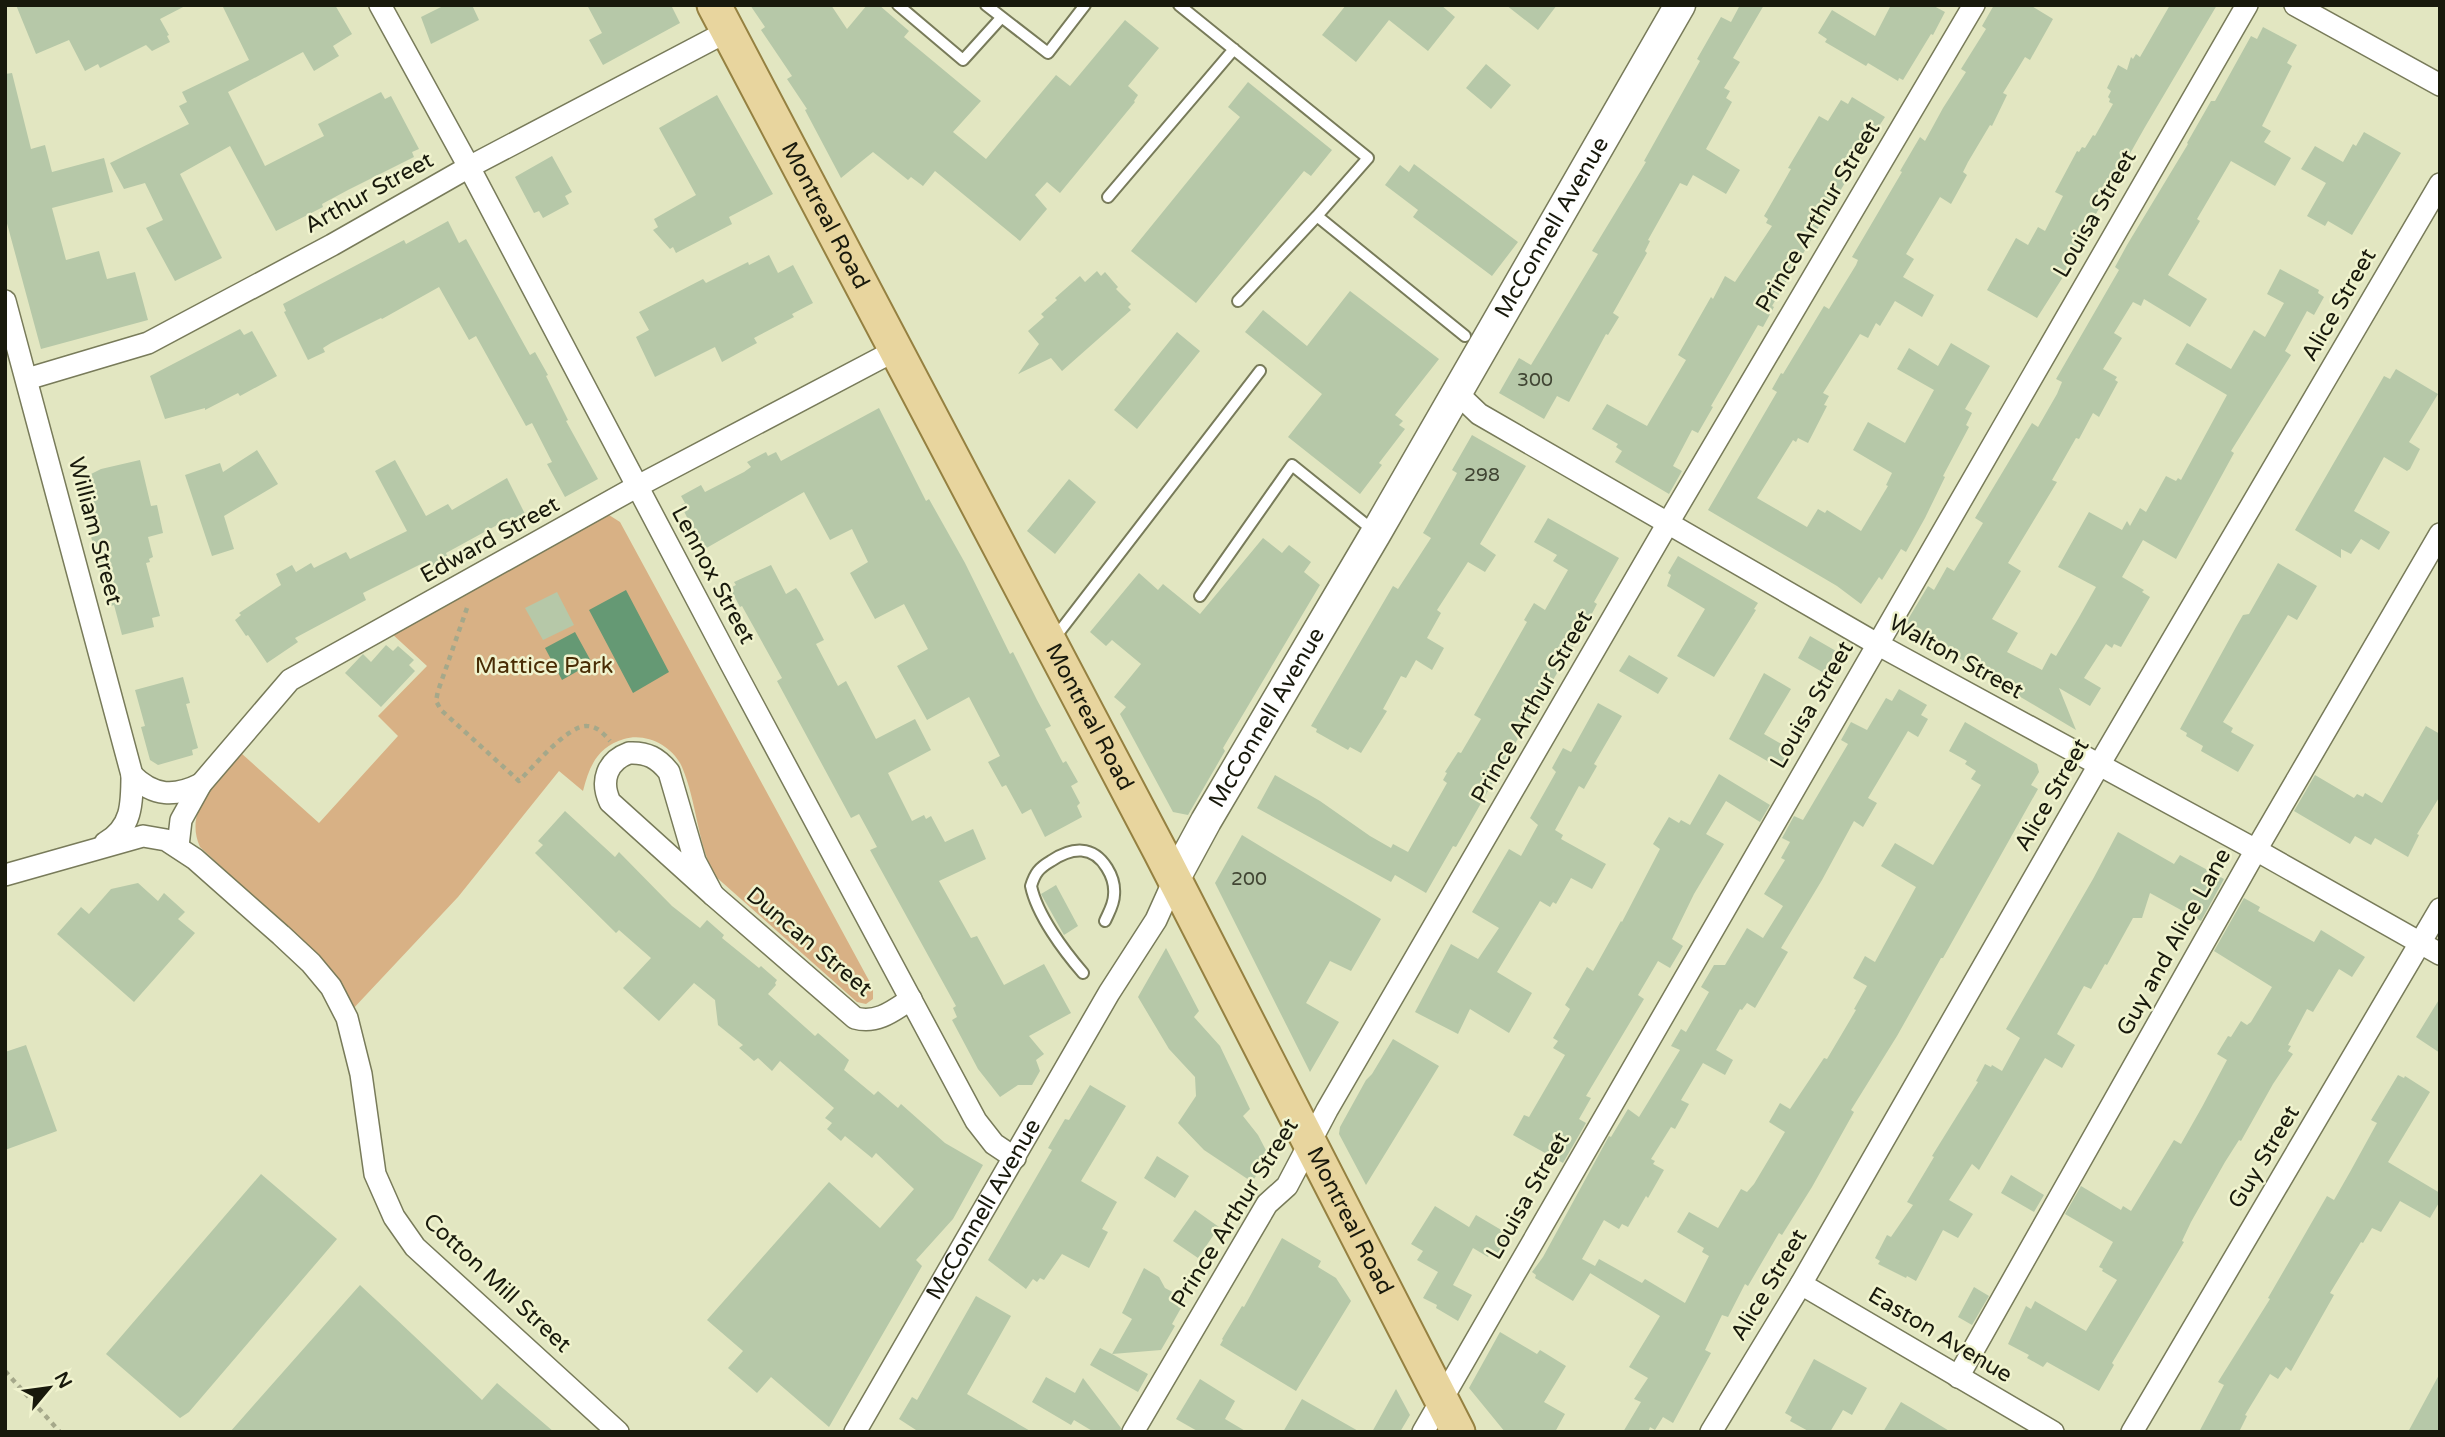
<svg xmlns="http://www.w3.org/2000/svg" width="2445" height="1437" font-family="'Varela Round',sans-serif">
<rect width="100%" height="100%" fill="#e2e6c1"/>
<path fill="#d8b185" d="M609,515L620,522L873,988V999L866,1004L857,1002L715,876C697,843 697,802 682,767C673,746 646,732 624,739C597,747 589,767 583,791L559,771L458,897L351,1011L319,957L200,847C183,810 218,778 241,753L319,823L398,736L378,716L427,666L390,632Z"/>
<path fill="#659974" d="M626,590L669,672L633,693L589,610Z
M575,632L592,663L562,680L545,648Z"/>
<path fill="#b6c8a8" d="M16,5H187L160,19L169,35L167,36L170,42L152,51L146,45L100,68L98,64L85,71L69,40L36,54Z
M222,5H335L352,34L333,46L339,56L314,71L303,52L228,92L265,166L324,136L318,124L381,92L385,99L391,96L419,149L412,152L414,157L348,190L322,204L323,207L276,231L230,146L180,174L222,258L175,281L146,228L163,220L145,183L124,189L110,163L189,124L179,106L187,102L182,92L249,60Z
M445,5H472L479,20L431,44L421,17Z
M587,5H671L680,23L603,65L589,40L602,33Z
M750,5H831L847,29L867,5H879L909,31L904,37L981,101L953,132L986,159L1056,75L1070,86L1125,20L1159,48L1128,86L1138,95L1134,101L1135,102L1060,193L1047,182L1035,195L1047,209L1020,241L935,171L923,186L911,177L908,180L873,152L841,178L805,110L807,109L787,79L792,76L761,30L765,27Z
M1346,5H1441L1455,17L1428,51L1389,20L1356,62L1322,35Z
M1506,5H1557L1538,30Z
M1740,5H1764L1733,58L1740,62L1724,88L1730,91L1726,98L1732,102L1706,149L1740,170L1726,194L1693,175L1687,186L1680,183L1648,240L1650,241L1645,251L1647,253L1613,313L1619,317L1608,335L1606,334L1569,402L1557,396L1544,419L1499,393L1519,358L1531,365L1598,254L1592,251L1646,162L1644,161L1700,61L1697,59L1721,17L1731,22Z
M1891,5H1932L1945,12L1933,35L1931,34L1903,80L1899,78L1898,81L1868,63L1866,66L1825,42L1827,39L1818,33L1832,10L1875,36Z
M1994,5H2030L2053,19L2030,60L2025,57L2003,93L2007,95L1992,126L1990,125L1968,162L1963,172L1967,175L1951,204L1940,197L1906,254L1914,259L1903,277L1934,295L1922,317L1895,301L1880,326L1876,323L1868,338L1860,334L1823,393L1829,396L1824,405L1827,406L1808,443L1798,438L1796,442L1793,440L1757,498L1807,527L1818,509L1825,513L1827,510L1861,531L1888,486L1886,485L1892,473L1853,450L1868,422L1905,443L1934,390L1897,369L1909,348L1938,366L1951,343L1990,366L1965,409L1972,413L1966,425L1969,427L1943,476L1945,477L1925,518L1906,552L1901,549L1882,580L1879,577L1861,604L1837,586L1708,510L1777,392L1772,389L1781,373L1783,374L1824,306L1829,309L1856,265L1858,260L1852,257L1902,172L1900,171L1920,137L1925,141L1943,108L1966,72L1961,69L1986,29L1982,26Z
M2170,5H2217L2145,127L2066,267L2068,269L2037,318L1987,290L2016,238L2028,245L2038,227L2045,231L2063,196L2055,192L2077,151L2079,152L2082,147L2085,148L2093,135L2095,136L2113,104L2109,102L2110,99L2108,97L2111,91L2107,88L2118,65L2127,70L2131,57L2133,59L2136,54L2140,57Z
M2263,27L2297,45L2287,63L2292,66L2262,126L2271,131L2264,142L2291,158L2275,186L2231,161L2197,219L2200,221L2168,275L2207,299L2190,327L2144,299L2141,306L2133,302L2114,333L2122,338L2103,369L2117,377L2115,380L2118,382L2099,417L2093,413L2079,439L2076,438L2052,480L2057,482L2008,563L2021,571L1992,619L2018,633L2007,652L2042,670L2051,653L2056,656L2078,619L2096,587L2058,567L2089,512L2122,530L2127,521L2130,526L2140,508L2146,512L2166,476L2176,481L2178,478L2181,480L2227,395L2175,364L2187,343L2231,369L2254,330L2265,337L2284,303L2267,294L2280,269L2319,290L2318,293L2324,297L2314,315L2307,311L2285,351L2291,355L2231,451L2234,453L2176,559L2143,540L2122,577L2144,590L2142,592L2150,597L2121,647L2114,644L2112,648L2106,644L2084,678L2101,688L2090,706L2059,688L2076,730L2002,686L2003,684L1904,626L1928,586L1934,590L1947,567L1954,571L1983,523L1975,518L2032,423L2038,427L2057,394L2062,382L2056,379L2119,270L2115,267L2127,245L2188,144L2187,143L2211,101H2215L2251,36L2257,39Z
M1486,64L1511,85L1491,109L1466,88Z
M12,73L31,149L45,145L52,172L104,158L113,192L52,208L66,260L99,251L107,279L135,272L148,320L41,349L5,216V74Z
M1248,82L1332,150L1311,176L1304,171L1196,303L1131,251L1240,117L1228,107Z
M717,95L773,194L729,217L732,224L676,253L673,247L670,249L653,230L658,227L654,219L696,195L659,128Z
M1852,97L1885,117L1871,138L1866,135L1843,172L1849,176L1772,306L1774,307L1763,327L1758,325L1711,406L1713,407L1698,433L1692,430L1673,466L1682,471L1669,494L1615,462L1622,451L1616,447L1618,444L1592,429L1607,404L1647,426L1686,360L1678,355L1711,297L1713,299L1725,276L1735,282L1772,226L1766,223L1768,219L1764,216L1791,169L1788,168L1819,116L1828,121L1841,100L1848,104Z
M2364,132L2401,153L2352,235L2328,221L2325,226L2307,216L2326,183L2301,169L2315,146L2343,162L2353,144L2356,146Z
M552,156L572,192L565,196L569,204L543,218L539,211L534,213L515,177Z
M1414,164L1518,242L1492,276L1413,217L1418,210L1385,185L1400,165L1409,172Z
M448,221L459,243L466,239L530,355L535,352L548,375L546,376L568,420L566,421L598,479L565,497L547,464L552,462L532,423L526,426L476,336L469,340L439,287L382,319L381,318L331,343L323,348L325,352L308,360L284,312L286,311L283,304L404,240L406,244Z
M769,255L778,273L793,265L813,303L792,314L794,317L754,338L757,343L722,362L715,347L655,377L636,337L649,330L639,312L703,279L706,283L748,262L749,265Z
M1097,271L1101,276L1105,272L1118,287L1116,289L1131,304L1128,307L1131,310L1062,371L1051,358L1018,374L1039,344L1028,331L1044,317L1041,314L1057,300L1055,298L1080,276L1085,282Z
M1350,291L1439,359L1395,415L1403,421L1399,425L1405,429L1379,463L1382,465L1360,494L1288,437L1322,394L1245,332L1263,310L1307,346Z
M240,329L244,335L252,331L277,376L240,396L238,393L205,410V408L165,419L150,376Z
M1177,332L1200,351L1137,429L1114,410Z
M2396,369L2438,394L2409,442L2420,449L2410,469L2407,471L2384,457L2354,511L2390,532L2379,550L2361,539L2351,554L2341,549V558L2295,530L2384,376L2390,379Z
M879,408L926,501L929,499L965,563L1010,654L1013,652L1037,700L1051,726L1045,729L1063,763L1066,761L1078,782L1071,786L1080,803L1077,806L1082,817L1045,837L1031,809L1022,814L1006,785L1002,787L988,762L1000,756L969,697L927,720L897,666L928,649L904,604L875,619L850,573L868,562L852,529L830,540L804,492L703,550L681,505L685,503L681,496L701,485L705,492L744,472L751,467L747,462L766,452L768,456L776,452L781,461Z
M1472,435L1526,466L1480,544L1496,555L1485,572L1468,562L1437,610L1441,613L1427,638L1444,648L1432,670L1416,660L1406,678L1401,676L1383,709L1387,711L1361,753L1350,747L1348,750L1316,732L1317,729L1311,726L1393,586L1398,589L1431,538L1423,533L1454,479L1457,473L1452,470Z
M257,450L278,484L224,516L234,549L212,556L185,475L220,463L223,472Z
M140,460L151,506L157,505L163,533L148,537L153,557L149,559L150,562L146,563L160,616L152,618L154,627L122,635L114,605L111,606L103,575L101,576L85,513L95,508L87,476L101,469Z
M395,460L426,516L448,504L452,510L507,478L527,518L503,531L499,524L446,553L448,558L428,569L425,562L363,593L366,600L295,638L298,642L267,663L248,635L246,636L235,620L241,615L239,613L281,585L276,574L292,565L296,572L311,563L314,568L346,552L350,559L407,531L375,471Z
M1069,479L1096,502L1055,554L1027,531Z
M1548,518L1619,558L1594,602L1597,604L1585,627L1524,728L1456,847L1453,846L1426,893L1395,875L1391,882L1257,808L1275,775L1320,801L1370,836L1391,848L1393,844L1408,852L1447,783L1443,780L1447,773L1445,772L1458,752L1461,753L1481,719L1474,715L1527,622L1524,620L1534,603L1545,610L1568,570L1553,561L1557,555L1534,542Z
M1263,538L1282,553L1289,545L1311,562L1304,572L1320,585L1223,748L1225,751L1188,815L1173,812L1120,714L1126,707L1114,697L1141,664L1112,640L1106,646L1090,632L1139,573L1158,590L1163,584L1200,614Z
M1678,556L1758,603L1754,609L1756,610L1714,677L1677,656L1705,609L1667,586L1671,575L1668,573Z
M2278,563L2317,586L2297,620L2288,615L2223,722L2233,728L2231,732L2254,745L2238,772L2201,751L2203,746L2186,736L2187,733L2180,729L2236,627L2243,615L2249,614Z
M771,565L786,594L796,588L800,593L824,640L816,644L838,686L846,681L876,739L915,719L931,750L888,773L912,821L924,815L926,819L931,816L945,842L973,829L986,859L939,881L971,938L977,936L1004,985L1044,964L1071,1013L1029,1036L1044,1054L1036,1060L1040,1071L1032,1085H1018L1000,1097L978,1069L952,1020L957,1017L953,1008L956,1006L870,850L877,847L859,814L851,818L777,681L782,678L742,606L740,607L730,588L736,585L734,582Z
M557,592L574,625L543,640L525,608Z
M1810,636L1836,651L1824,673L1798,658Z
M386,645L393,651L398,646L414,660L409,665L415,671L381,707L345,673L361,656L363,654L371,662Z
M1629,655L1668,678L1658,694L1619,671Z
M1764,673L1791,689L1764,734L1792,750L1781,769L1729,739Z
M183,677L190,703L186,704L198,748L192,750L193,755L158,765L150,760L141,727L145,726L135,690Z
M1899,689L1927,705L1921,715L1928,719L1918,737L1908,731L1868,798L1877,803L1863,827L1854,821L1822,880L1781,948L1788,952L1755,1008L1747,1003L1742,1010L1740,1009L1716,1050L1733,1060L1725,1075L1703,1063L1681,1100L1689,1104L1675,1129L1671,1127L1651,1159L1655,1161L1653,1164L1664,1170L1648,1198L1646,1196L1628,1227L1622,1224L1619,1229L1604,1220L1582,1259L1595,1266L1599,1259L1642,1283L1645,1279L1685,1303L1709,1256L1702,1252L1704,1248L1677,1232L1689,1212L1718,1228L1741,1189L1747,1192L1754,1184L1785,1132L1769,1122L1780,1103L1790,1109L1824,1058L1827,1059L1856,1010L1854,1009L1867,986L1853,978L1865,956L1875,962L1916,887L1881,866L1895,843L1933,865L1981,785L1971,779L1976,771L1965,764L1967,761L1949,751L1965,722L2037,764L2039,772L2031,785L2038,789L1943,958H1941L1897,1036L1851,1110L1854,1112L1812,1187L1782,1235L1779,1233L1748,1286L1745,1284L1728,1317L1722,1315L1705,1350L1711,1353L1673,1423L1663,1417L1655,1430L1650,1427L1648,1432H1623L1641,1402L1634,1399L1648,1378L1629,1367L1660,1316L1590,1273L1594,1267L1573,1301L1535,1278L1536,1275L1532,1272L1543,1257L1609,1136L1611,1137L1628,1109L1639,1117L1680,1050L1671,1046L1681,1029L1686,1032L1709,992L1701,987L1714,965H1725L1747,928L1763,938L1783,906L1764,894L1785,860L1781,858L1790,842L1782,838L1794,816L1803,820L1848,744L1841,740L1851,722L1867,730L1886,698L1892,701Z
M1598,703L1622,716L1594,764L1597,766L1585,787L1584,789L1579,786L1555,830L1563,835L1561,839L1606,864L1592,889L1571,878L1556,904L1553,902L1550,907L1540,901L1497,972L1532,993L1509,1033L1470,1009L1458,1034L1415,1012L1451,944L1478,959L1499,928L1472,912L1509,849L1521,856L1538,825L1530,818L1556,772L1552,768L1563,748L1571,752Z
M2426,726L2440,734V796L2417,834L2419,835L2408,857L2375,838L2371,845L2355,836L2350,844L2294,811L2315,775L2354,798L2357,794L2363,797L2365,793L2382,803Z
M1719,774L1770,805L1760,822L1726,801L1706,834L1724,844L1694,894L1672,939L1683,946L1670,968L1658,961L1638,995L1644,999L1586,1096L1591,1098L1579,1119L1586,1123L1563,1163L1513,1135L1524,1115L1529,1117L1565,1055L1553,1048L1558,1041L1553,1038L1570,1009L1565,1005L1587,967L1593,971L1621,921L1622,922L1660,849L1653,844L1669,817L1679,823L1681,820L1690,825Z
M565,811L615,857L619,852L672,906L700,928L707,920L724,935L722,938L759,968L761,966L777,980L775,983L776,985L768,994L815,1036L818,1033L849,1060L844,1070L874,1095L878,1091L898,1108L901,1104L945,1143L983,1165L953,1219L916,1260L922,1266L829,1427L771,1377L757,1393L728,1368L743,1351L707,1320L829,1182L880,1228L914,1189L876,1153L872,1158L845,1136L841,1141L827,1129L832,1123L825,1118L834,1108L780,1061L772,1071L758,1058L754,1061L739,1048L743,1045L718,1025L715,1000L694,983L659,1021L623,988L651,958L619,930L616,933L535,853L543,845L538,841Z
M2118,832L2174,864L2180,855L2224,879L2201,921L2150,893L2142,918H2133L2107,965L2105,964L2091,989L2084,986L2057,1034L2075,1045L2062,1068L2045,1058L1979,1170L1972,1164L1949,1200L1973,1214L1958,1238L1943,1230L1916,1281L1907,1276L1906,1278L1878,1264L1880,1261L1875,1258L1887,1235L1891,1237L1913,1205L1907,1202L1934,1157L1932,1156L1978,1082L1976,1081L1985,1064L1991,1067L1992,1065L2002,1071L2020,1038L2006,1029L2093,879Z
M1242,835L1381,919L1351,971L1330,961L1306,1003L1339,1022L1310,1072L1215,883Z
M138,883L158,901L164,893L185,912L178,919L195,933L134,1002L57,934L81,907L89,914L111,889Z
M1056,885L1078,926L1064,935L1041,894Z
M2244,898L2260,907L2258,911L2314,942L2321,930L2365,957L2352,977L2339,969L2313,1012L2307,1009L2288,1045L2291,1046L2288,1051L2293,1054L2273,1084L2241,1141L2239,1140L2225,1162L2191,1222L2182,1241L2184,1242L2112,1363L2114,1365L2099,1391L2047,1362L2043,1367L2027,1358L2029,1355L2008,1344L2026,1306L2031,1309L2035,1301L2086,1331L2117,1280L2102,1271L2103,1269L2099,1267L2113,1242L2065,1214L2081,1186L2121,1210L2123,1206L2131,1211L2174,1140L2181,1144L2202,1107L2227,1060L2217,1054L2228,1036L2231,1037L2241,1021L2247,1025L2251,1022L2272,987L2214,951Z
M1166,948L1199,1011L1194,1017L1220,1046L1250,1109L1243,1116L1258,1135L1269,1156L1252,1182L1204,1150L1178,1123L1196,1096L1195,1077L1169,1049L1138,997Z
M2440,998V1053L2416,1037Z
M1393,1039L1439,1066L1366,1185L1339,1134L1340,1127L1366,1080L1372,1074Z
M26,1045L57,1131L5,1150V1052Z
M2398,1075L2404,1078L2405,1076L2430,1092L2388,1162L2440,1193V1201L2430,1218L2400,1201L2381,1232L2372,1228L2363,1243L2361,1242L2330,1293L2334,1295L2291,1371L2286,1367L2278,1379L2270,1374L2245,1415L2247,1416L2239,1432H2199L2224,1385L2218,1382L2270,1299L2268,1298L2327,1196L2334,1200L2350,1172L2377,1123L2371,1120Z
M1090,1085L1126,1106L1081,1181L1117,1202L1102,1229L1108,1232L1089,1268L1062,1254L1044,1280L1040,1278L1037,1282L1033,1279L1026,1289L988,1260L1052,1150L1048,1148L1065,1119L1069,1120Z
M1157,1156L1189,1176L1175,1198L1144,1178Z
M261,1174L337,1239L189,1412L180,1418L106,1354Z
M2011,1175L2044,1195L2034,1212L2001,1193Z
M1435,1206L1469,1227L1476,1215L1503,1231L1501,1235L1507,1238L1497,1257L1490,1253L1488,1257L1473,1248L1453,1285L1472,1295L1458,1321L1436,1308L1437,1305L1423,1298L1438,1272L1417,1260L1423,1251L1411,1244Z
M1195,1210L1219,1227L1198,1258L1173,1241Z
M1282,1238L1321,1261L1318,1267L1336,1278L1351,1301L1296,1391L1220,1345L1223,1340L1222,1339L1242,1306L1244,1307Z
M1144,1268L1159,1277L1165,1288L1180,1296L1178,1299L1181,1301L1178,1307L1181,1308L1172,1324L1175,1326L1161,1350L1112,1354L1148,1374L1138,1392L1090,1365L1100,1348L1112,1354L1132,1319L1122,1313Z
M360,1285L482,1400L497,1383L554,1432H230Z
M1974,1287L1989,1296L1972,1325L1958,1317Z
M976,1296L1011,1316L967,1394L1032,1432H919L899,1419L912,1397L917,1400Z
M1500,1332L1537,1354L1540,1350L1566,1366L1544,1402L1565,1414L1555,1432H1505L1469,1388Z
M1814,1359L1867,1388L1852,1415L1843,1410L1830,1432H1810L1790,1421L1792,1417L1785,1413Z
M2440,1373V1432H2408Z
M1046,1377L1075,1393L1083,1378L1121,1428L1120,1432H1094L1074,1420L1071,1425L1032,1402Z
M1200,1379L1235,1401L1225,1419L1247,1432H1199L1176,1419Z
M1396,1389L1410,1415L1400,1432H1372Z
M1302,1399L1360,1432H1283Z
M1901,1402L1913,1409L1951,1432H1883Z"/>
<g fill="none" stroke-linecap="round" stroke-linejoin="round">
<defs>
<path id="service" d="M898,5L963,60L1001,18
M986,5L1048,53L1085,5
M1179,5L1368,158L1317,216L1465,336
M1108,197L1234,49
M1238,301L1317,216
M1200,596L1292,465L1374,531
M1053,640L1260,371
M1083,973C1064,951 1037,915 1031,886C1035,873 1039,868 1051,861C1072,847 1093,845 1107,868C1112,876 1115,885 1114,895C1114,904 1109,912 1105,921"/>
<g id="minor">
<path d="M380,5L469,167L731,664L976,1121L994,1144L1015,1158"/>
<path d="M2295,5L2440,85"/>
<path d="M5,301L132,775"/>
<path d="M27,379L148,343L332,245L469,167L728,31"/>
<path d="M1456,392L1479,414L1877,644L2256,850L2440,954"/>
<path d="M629,753C647,752 658,758 669,772L695,861L713,895L610,802C600,781 607,761 629,753Z"/>
<path d="M105,843C132,828 132,804 132,775C154,797 175,797 201,784"/>
<path d="M178,846L181,820L201,784L290,680L636,487L896,350"/>
<path d="M5,875L143,836L166,840L195,859L281,935L311,963L331,987L347,1018L361,1074L375,1174L394,1217L415,1247L618,1432"/>
<path d="M713,895L855,1018C877,1024 893,1011 911,999"/>
<path d="M1801,1284L2053,1432"/>
<path d="M1958,1377L2256,850L2440,534"/>
<path id="s1" d="M855,1432L1109,993L1156,920L1174,880"/>
<path d="M1133,1432L1267,1204L1287,1186L1327,1110L1668,523L1974,5"/>
<path d="M1423,1432L2247,5"/>
<path d="M1711,1432L1801,1284L2099,765L2440,184"/>
<path d="M2132,1432L2440,909"/>
</g>
<g id="secondary">
<path id="s2" d="M1174,880L1206,821L1376,533L1680,5"/>
</g>
<g id="primary">
<path id="s3" d="M714,5L1160,851L1458,1432"/>
</g>
</defs>
<use href="#service" stroke="#787b5a" stroke-width="14"/>
<use href="#minor" stroke="#787b5a" stroke-width="24"/>
<use href="#secondary" stroke="#787b5a" stroke-width="33"/>
<use href="#primary" stroke="#958141" stroke-width="37"/>
<path stroke="#a5a88a" stroke-width="4.5" stroke-dasharray="5 5" stroke-linecap="butt" d="M467,608L438,691L436,701L441,710L519,781C533,767 568,725 587,726C597,726 604,734 610,741
M5,1371L60,1432"/>
<use href="#service" stroke="#fff" stroke-width="10"/>
<use href="#minor" stroke="#fff" stroke-width="21"/>
<use href="#secondary" stroke="#fff" stroke-width="30"/>
<use href="#primary" stroke="#e8d59e" stroke-width="33"/>
</g>
<g text-anchor="middle" dominant-baseline="central" stroke-width="5" stroke-linejoin="round" paint-order="stroke">
<g font-size="19" fill="#404533">
<text x="1535" y="380">300</text>
<text x="1482" y="475">298</text>
<text x="1249" y="879">200</text>
</g>
<g font-size="23" fill="#18190c" stroke="#f0f3ce">
<text transform="translate(369 193) rotate(-29)">Arthur Street</text>
<text transform="translate(2095 214) rotate(-60)">Louisa Street</text>
<text stroke="none"><textPath href="#s3" startOffset="238">Montreal Road</textPath></text>
<text transform="translate(1818 217) rotate(-59)">Prince Arthur Street</text>
<text stroke="none"><textPath href="#s2" startOffset="754">McConnell Avenue</textPath></text>
<text transform="translate(2339 305) rotate(-60)">Alice Street</text>
<text transform="translate(95 531) rotate(75)">William Street</text>
<text transform="translate(490 540) rotate(-29)">Edward Street</text>
<text transform="translate(713 575) rotate(62)">Lennox Street</text>
<text transform="translate(1956 657) rotate(29)">Walton Street</text>
<text transform="translate(1812 705) rotate(-60)">Louisa Street</text>
<text transform="translate(1532 707) rotate(-60)">Prince Arthur Street</text>
<text stroke="none"><textPath href="#s3" startOffset="805">Montreal Road</textPath></text>
<text stroke="none"><textPath href="#s2" startOffset="187">McConnell Avenue</textPath></text>
<text transform="translate(2052 795) rotate(-60)">Alice Street</text>
<text transform="translate(809 942) rotate(40)">Duncan Street</text>
<text transform="translate(2174 942) rotate(-61)">Guy and Alice Lane</text>
<text transform="translate(2264 1157) rotate(-59)">Guy Street</text>
<text transform="translate(1528 1196) rotate(-60)">Louisa Street</text>
<text stroke="none"><textPath href="#s1" startOffset="257">McConnell Avenue</textPath></text>
<text transform="translate(1235 1213) rotate(-58)">Prince Arthur Street</text>
<text stroke="none"><textPath href="#s3" startOffset="1372">Montreal Road</textPath></text>
<text transform="translate(497 1283) rotate(43)">Cotton Mill Street</text>
<text transform="translate(1769 1285) rotate(-59)">Alice Street</text>
<text transform="translate(1940 1335) rotate(31)">Easton Avenue</text>
</g>
<g font-size="23" fill="#482c05" stroke="#f0f3ce">
<text x="544" y="666">Mattice Park</text>
</g>
</g>
<rect width="2445" height="1437" fill="none" stroke="#18190c" stroke-width="14"/>
<g transform="translate(49 1388) rotate(61)" stroke="#f0f3ce" stroke-width="5" paint-order="stroke">
<path d="M0-5L12 26L0 18L-12 26Z" fill="#18190c"/>
<text y="-10" font-size="19" font-weight="bold" text-anchor="middle" fill="#18190c">N</text>
</g>
</svg>
